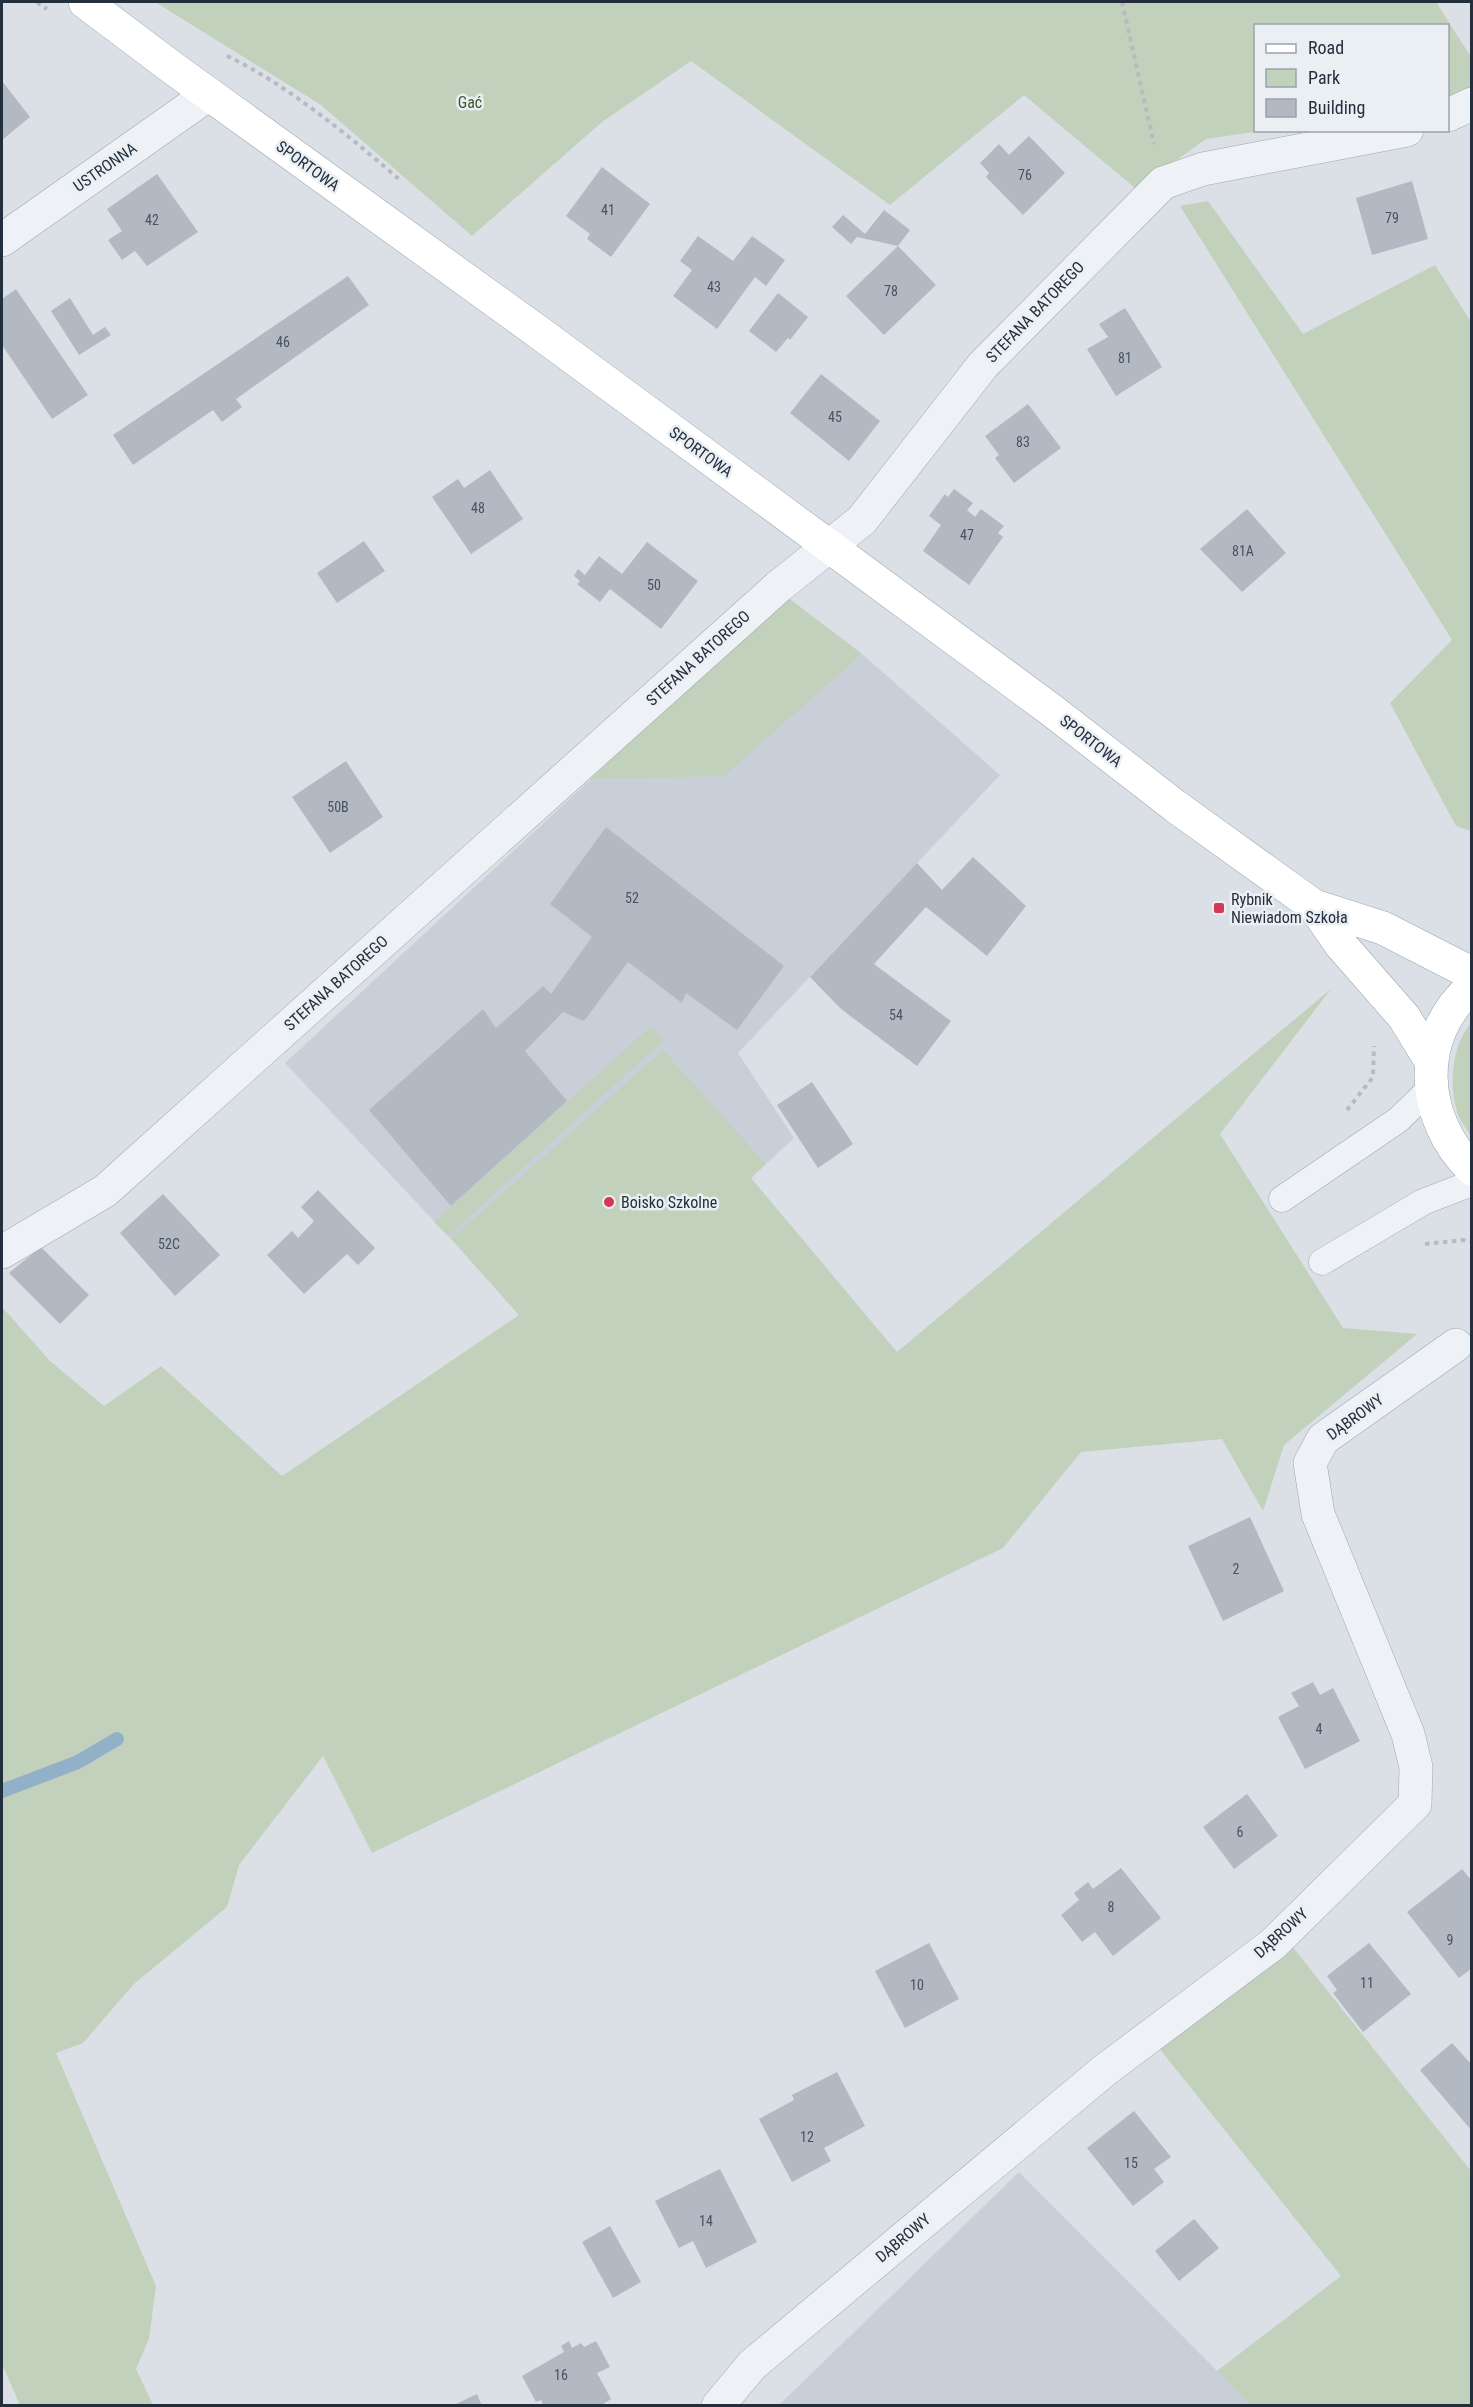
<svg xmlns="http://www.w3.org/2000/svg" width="1473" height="2407" font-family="'Roboto Condensed',sans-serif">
<rect width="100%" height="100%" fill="#dbe0e6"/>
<path fill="#c9cfd9" d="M787,597L862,654L1000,775L738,1053L794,1138L751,1178L451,1239L285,1063Z
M1019,2172L1251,2405L778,2406Z"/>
<path fill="#c2d1bc" d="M155,2H1436L1471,57V89L1448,98V26H1256V130L1261,131L1206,139L1136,189L1024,95L890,205L691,61L602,122L472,236L321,105Z
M1208,201L1303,334L1435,265L1471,322V831L1456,826L1390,703L1452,640L1180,206Z
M787,597L862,654L724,776L590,779Z
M1331,989L1220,1134L1343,1328L1417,1334L1284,1445L1263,1511L1222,1439L1081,1452L1003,1548L372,1853L323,1756L239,1865L227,1907L134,1984L83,2043L56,2053L156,2286L149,2339L136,2369L153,2405H20L2,2364V1307L50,1361L104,1406L161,1366L282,1476L519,1315L451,1239L663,1050L766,1164L751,1178L897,1352Z
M1471,1023V1137C1468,1130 1462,1124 1459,1117C1448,1089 1451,1046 1471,1023Z
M651,1026L664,1040L448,1236L434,1222Z
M1291,1945L1471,2171V2405H1251L1217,2371L1341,2276L1159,2048Z"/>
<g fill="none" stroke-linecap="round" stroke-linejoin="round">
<path stroke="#93b0c9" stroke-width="14" d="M2,1791L78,1762L117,1739"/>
</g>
<path fill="#b2b9c3" d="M2,81L30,117L2,140Z
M1029,136L1065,173L1023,215L986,177L989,173L980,163L999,144L1009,155Z
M602,167L650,204L611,257L587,239L590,234L566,216Z
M157,174L198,232L147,266L135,251L122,260L108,240L122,231L107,209Z
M1412,181L1428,239L1372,255L1356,198Z
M884,210L910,230L898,246L857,237L851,244L832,227L843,215L865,234Z
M698,236L733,261L752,236L785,260L766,286L755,277L717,329L673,296L692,270L680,261Z
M898,246L936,285L884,335L846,296Z
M348,276L369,305L236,399L242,407L222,422L213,410L133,465L113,435Z
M16,289L88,395L52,419L2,345V299Z
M778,293L808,317L790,340L788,338L776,352L749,331Z
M70,298L93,335L105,327L111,335L79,355L51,311Z
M1125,308L1162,367L1116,396L1087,349L1108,337L1099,324Z
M821,374L880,421L849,461L790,413Z
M1028,404L1061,448L1014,483L995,458L999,455L985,436Z
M490,470L523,519L471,554L432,497L458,479L464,488Z
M954,489L973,503L967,510L975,517L981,509L1004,526L998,533L1003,537L969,585L923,551L941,525L929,516L945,494L948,497Z
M1247,509L1286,553L1242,592L1200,549Z
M364,541L385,571L337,603L317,573Z
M647,542L698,581L661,629L610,589L600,602L577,584L580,581L574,576L578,569L585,575L599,556L622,574Z
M346,761L383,817L330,853L292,797Z
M606,827L784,966L737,1030L686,993L682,1003L628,962L584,1021L563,1012L525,1051L567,1101L451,1206L369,1110L483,1009L496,1028L543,986L551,994L592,937L550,904Z
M973,857L1026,906L987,956L926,907L874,964L951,1021L917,1066L841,1009L810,977L917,863L942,890Z
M812,1082L853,1144L818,1168L777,1105Z
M318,1190L375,1248L358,1265L347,1254L304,1294L267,1255L292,1231L298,1238L314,1221L301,1207Z
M163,1194L220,1255L175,1296L120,1233Z
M41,1247L89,1295L60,1324L9,1273Z
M1250,1517L1284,1591L1223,1621L1188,1546Z
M1313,1682L1320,1695L1333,1688L1360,1741L1305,1769L1278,1717L1299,1706L1291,1693Z
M1247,1794L1278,1836L1234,1869L1203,1827Z
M1121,1868L1161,1918L1113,1956L1095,1932L1082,1942L1061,1915L1079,1900L1074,1893L1088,1882L1093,1889Z
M1462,1869L1472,1881V1968L1459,1978L1407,1912Z
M929,1943L959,1999L905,2028L875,1971Z
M1369,1943L1411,1994L1363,2032L1333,1993L1337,1990L1327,1976Z
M1452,2043L1472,2065V2131L1420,2070Z
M837,2072L865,2126L824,2148L831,2161L792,2182L759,2119L794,2100L792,2095Z
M1134,2111L1171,2157L1154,2169L1164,2182L1133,2206L1087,2148Z
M720,2169L757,2242L706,2268L693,2241L679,2248L655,2201Z
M1194,2219L1219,2248L1179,2281L1155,2251Z
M610,2226L641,2282L613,2298L582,2242Z
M569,2341L572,2348L581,2343L584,2347L596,2341L610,2367L597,2373L611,2399L600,2406H544L541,2400L536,2402L522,2376L564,2352L561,2346Z
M477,2394L482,2406H452Z"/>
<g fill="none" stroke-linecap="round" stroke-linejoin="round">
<defs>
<path id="lane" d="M1282,1199L1398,1120L1431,1088
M1322,1262L1423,1202L1472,1183"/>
<path id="street" d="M1448,115L1472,104
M2,240L209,94
M2,1252L105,1191L778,587L862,520L983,365L1163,183L1203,169L1407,130
M718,2406L752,2365L1105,2070L1273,1944L1415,1804L1416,1767L1408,1734L1318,1514L1310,1463L1323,1439L1456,1345"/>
<path id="primary" d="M85,2L174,69L541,334L1050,709L1175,806L1314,906L1383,928L1463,969L1472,971
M1314,906L1341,945L1404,1017L1431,1061
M1472,987C1415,1035 1420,1119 1472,1169"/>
</defs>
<use href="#lane" stroke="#a0a7b0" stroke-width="27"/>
<use href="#street" stroke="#a0a7b0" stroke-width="34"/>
<use href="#primary" stroke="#9aa5b3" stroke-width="34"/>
<path stroke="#b5bbc1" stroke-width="4" stroke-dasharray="4.5 4.5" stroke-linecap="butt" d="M37,2L47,9
M1122,2L1154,144
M227,56C285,83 353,139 401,181
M1347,1110L1373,1077L1374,1046
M1425,1244L1463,1240L1472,1242"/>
<use href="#lane" stroke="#eef1f5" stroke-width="26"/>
<use href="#street" stroke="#eef1f5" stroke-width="33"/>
<use href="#primary" stroke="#fff" stroke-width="33"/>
</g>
<g fill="#d53757" stroke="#eaeff4" stroke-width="2">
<rect x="1213" y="902" width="12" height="12" rx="3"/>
<circle cx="609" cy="1202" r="6"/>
</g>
<g text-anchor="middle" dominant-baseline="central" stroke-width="5" stroke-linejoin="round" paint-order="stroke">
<g font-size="14" fill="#48525e">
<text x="1025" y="175">76</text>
<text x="608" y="210">41</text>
<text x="1392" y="218">79</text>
<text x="152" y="220">42</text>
<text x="714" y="287">43</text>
<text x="891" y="291">78</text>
<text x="283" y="342">46</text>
<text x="1125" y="358">81</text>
<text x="835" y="417">45</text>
<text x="1023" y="442">83</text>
<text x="478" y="508">48</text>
<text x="967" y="535">47</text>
<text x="1243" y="551">81A</text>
<text x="654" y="585">50</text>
<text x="338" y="807">50B</text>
<text x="632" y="898">52</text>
<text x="896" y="1015">54</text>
<text x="169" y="1244">52C</text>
<text x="1236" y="1569">2</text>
<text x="1319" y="1729">4</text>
<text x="1240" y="1832">6</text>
<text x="1111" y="1907">8</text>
<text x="1450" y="1940">9</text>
<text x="1367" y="1983">11</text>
<text x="917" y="1985">10</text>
<text x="807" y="2137">12</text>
<text x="1131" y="2163">15</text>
<text x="706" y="2221">14</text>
<text x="561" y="2375">16</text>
</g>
<g font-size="16" fill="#3b5931" stroke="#eaeff4">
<text x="470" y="102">Gać</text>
</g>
<g font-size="16" fill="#242f3d" stroke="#eaeff4">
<text transform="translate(308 166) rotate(36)">SPORTOWA</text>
<text transform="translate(105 167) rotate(-35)">USTRONNA</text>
<text transform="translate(1035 312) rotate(-46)">STEFANA BATOREGO</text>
<text transform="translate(701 452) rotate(36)">SPORTOWA</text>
<text transform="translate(698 658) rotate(-42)">STEFANA BATOREGO</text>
<text transform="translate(1091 741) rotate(38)">SPORTOWA</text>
<text transform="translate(336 983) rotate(-42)">STEFANA BATOREGO</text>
<text transform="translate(1355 1417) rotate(-36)">DĄBROWY</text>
<text transform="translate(1281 1933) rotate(-42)">DĄBROWY</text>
<text transform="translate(903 2238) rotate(-40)">DĄBROWY</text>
</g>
<g font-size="16" fill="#242f3d" stroke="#eaeff4" text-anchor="start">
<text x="1231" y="899">Rybnik<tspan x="1231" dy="18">Niewiadom Szkoła</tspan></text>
<text x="621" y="1202">Boisko Szkolne</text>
</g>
</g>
<rect width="1473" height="2407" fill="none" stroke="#242f3d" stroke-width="6"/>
<rect x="1254" y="24" width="195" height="108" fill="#eaeff4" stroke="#9ba2ab" stroke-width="1.5"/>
<rect x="1266" y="44" width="30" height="9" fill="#ffffff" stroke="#9ba2ab" stroke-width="1.5"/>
<text x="1308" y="54" font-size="18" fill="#242f3d">Road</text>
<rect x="1266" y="69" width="30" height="18" fill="#c2d1bc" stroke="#9ba2ab" stroke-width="1.5"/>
<text x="1308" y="84" font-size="18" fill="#242f3d">Park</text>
<rect x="1266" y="99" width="30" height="18" fill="#b2b9c3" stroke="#9ba2ab" stroke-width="1.5"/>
<text x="1308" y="114" font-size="18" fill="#242f3d">Building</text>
</svg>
